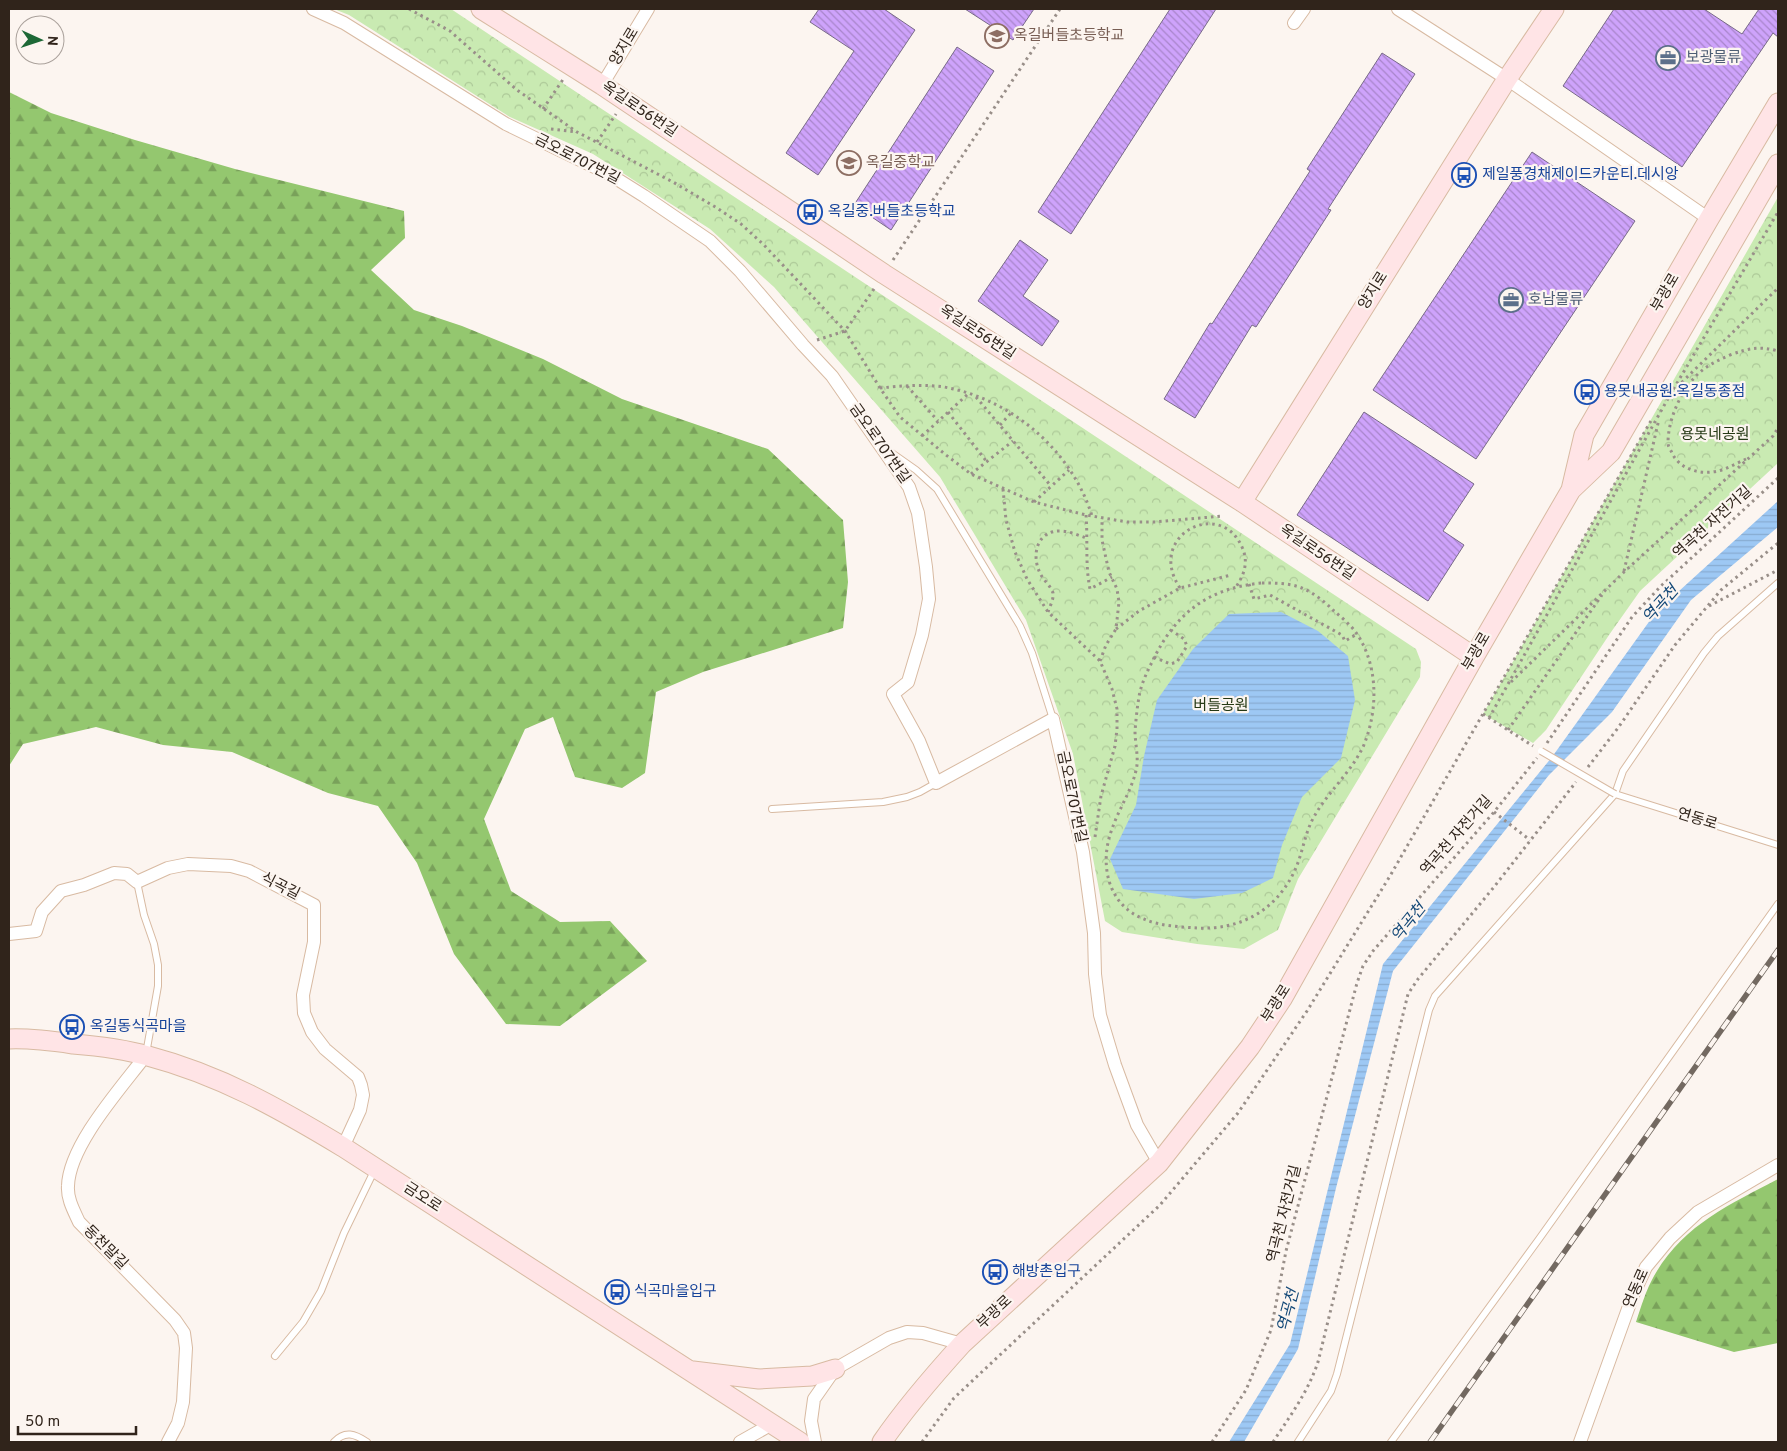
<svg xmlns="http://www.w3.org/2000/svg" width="1787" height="1451" font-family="Overpass,'Noto Sans KR',sans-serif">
<defs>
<pattern id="forest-firs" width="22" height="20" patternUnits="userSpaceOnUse" patternTransform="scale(1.25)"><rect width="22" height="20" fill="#94c76f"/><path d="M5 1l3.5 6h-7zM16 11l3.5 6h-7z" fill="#79a15a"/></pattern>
<pattern id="park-crowns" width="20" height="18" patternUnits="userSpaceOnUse" patternTransform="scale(1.25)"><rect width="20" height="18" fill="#c9eab2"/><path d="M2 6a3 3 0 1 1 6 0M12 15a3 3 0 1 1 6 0" fill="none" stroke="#adc998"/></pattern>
<pattern id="water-rules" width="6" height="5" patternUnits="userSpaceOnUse" patternTransform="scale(1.25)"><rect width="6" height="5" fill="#9dc8f4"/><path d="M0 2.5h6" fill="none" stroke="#88acd1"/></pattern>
<pattern id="building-back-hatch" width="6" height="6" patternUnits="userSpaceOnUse" patternTransform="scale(1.25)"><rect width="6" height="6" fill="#cea3fb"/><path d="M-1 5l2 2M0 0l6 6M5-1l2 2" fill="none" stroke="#a885ca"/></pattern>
</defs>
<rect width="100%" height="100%" fill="#fcf5f0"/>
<path fill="url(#forest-firs)" d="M9,92L51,113L135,140L235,169L404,211L405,238L371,270L414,310L462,326L543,359L622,399L768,449L843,520L848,582L843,628L703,672L656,692L645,773L622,788L575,777L553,717L525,729L484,819L511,891L560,922L610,921L647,961L560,1026L506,1024L454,954L417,863L378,806L328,793L232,752L163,745L96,727L23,744L9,766Z
M1778,1179V1343L1734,1352L1636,1322C1641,1307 1646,1290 1654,1276C1683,1225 1729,1205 1778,1179Z"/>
<path fill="url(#park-crowns)" d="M334,9H451L1416,649L1421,662L1420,677L1298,879L1278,930L1244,949L1197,944L1122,932L1105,921L1073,754L1026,620L940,477L774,287L710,229L593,154L510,117L349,15Z
M1778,197V463L1640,591L1609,635L1546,730L1533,743L1483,714Z"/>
<path fill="url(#water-rules)" d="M1778,501V527L1691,600L1612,712L1549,775L1393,971L1336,1188L1298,1349L1244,1442H1229L1290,1344L1383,964L1552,757L1656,612Z
M1281,612L1318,631L1348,656L1355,700L1341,758L1302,797L1282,845L1273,878L1242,893L1194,899L1123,889L1110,859L1136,805L1144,756L1157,700L1193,649L1229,614Z"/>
<path fill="url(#building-back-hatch)" stroke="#786a88" d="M819,9H884L915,30L818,175L786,153L854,51L810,22Z
M965,9H1034L1013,40Z
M1170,9H1216L1071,234L1038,212Z
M1614,9H1704L1742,34L1759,9H1778V37L1773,33L1682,167L1563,86Z
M957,47L994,71L891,230L854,205Z
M1382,53L1415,74L1328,209L1331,210L1256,327L1252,325L1195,418L1164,399L1210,323L1212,324L1310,171L1307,169Z
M1532,152L1635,221L1476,459L1373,390Z
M1020,240L1048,260L1023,296L1059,321L1042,346L978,301Z
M1364,412L1474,484L1443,531L1464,545L1428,601L1297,515Z"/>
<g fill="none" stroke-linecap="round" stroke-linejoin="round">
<defs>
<path id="lane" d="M889,451L916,470L937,489L1020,626L1032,653L1053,719
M1615,794L1778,845
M772,809L883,802L907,797L920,792L936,783
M137,882L144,915L154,944L158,965V986L146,1054
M275,1356L303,1322L321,1291L344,1233L375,1169
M334,1442C345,1430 355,1434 367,1442
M1298,1442L1331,1391L1337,1374L1429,1010L1435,996L1615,794L1623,771L1704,653L1718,636L1778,583
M1391,1442L1539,1239L1778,904"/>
<path id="street" d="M313,9L344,23L506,124L609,174L644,196L710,241L740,271L803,345L832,376L909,487L918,513L926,567L929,599L922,635L908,682L893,694L919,741L936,783L1053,719L1083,852L1094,933L1095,974L1100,1015L1115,1065L1137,1125L1159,1163
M1398,9L1507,79L1709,219
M1294,23L1304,9
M602,85L648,9
M9,934L36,931L42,912L61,891L84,885L114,873L127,874L137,882L168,868L188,864L231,866L249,871L314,905V942L303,995L304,1013L312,1032L325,1049L358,1077L361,1085L363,1095L360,1110L343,1147
M146,1055C122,1087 69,1145 68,1186C67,1199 74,1211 79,1222L175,1320L184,1333L186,1348L183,1402L178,1423L168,1442
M740,1442L772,1424
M815,1442L811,1421L814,1399L835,1369L889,1338L907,1332L923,1333L962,1344
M1580,1442L1633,1295L1646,1267L1670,1238L1698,1212L1778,1165"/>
<path id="secondary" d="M481,9L602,85L884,274L1242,502L1474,657
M1571,490L1611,452L1778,164
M1242,502L1507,79L1554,9
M9,1039C30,1038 52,1041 73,1044C98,1046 124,1049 148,1056C220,1075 280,1109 343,1147L800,1442
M693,1371L759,1379L812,1376L835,1369
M882,1442C906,1407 933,1376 962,1344L1159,1163L1250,1047L1282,999L1474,657L1571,490L1584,435L1709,219L1778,103"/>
</defs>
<use href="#lane" stroke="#d8baa2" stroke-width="8"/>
<use href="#street" stroke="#d8baa2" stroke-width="14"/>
<use href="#secondary" stroke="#d8baa2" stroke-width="21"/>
<path stroke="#998f89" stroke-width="3" stroke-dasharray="2.5 4" stroke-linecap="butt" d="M409,9L450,31L517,90L577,132L673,182L717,208L741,224L764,245L845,331L880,388L900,417L946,455L971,474L1034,502L1086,515L1127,522H1154L1223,516
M543,109L564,78
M551,129L577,132
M597,142L616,114
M893,260L1060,9
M817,340L845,331L876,286
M907,386L938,421
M1677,387L1778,288
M880,388C900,386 923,384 944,387C1012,399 1072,451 1092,516
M976,397L1051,486
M948,412L987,462
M1000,425L1011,413
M922,436L968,394
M1746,459C1737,463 1727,469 1718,471C1701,475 1680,470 1672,453C1671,450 1668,447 1668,443C1668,420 1680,393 1695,377C1705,366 1717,361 1730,355C1749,348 1759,346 1778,351
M971,474L1013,441
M1003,489L1006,520L1015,552L1027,579L1048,612L1100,661L1112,689L1117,709V729L1115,746L1101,796L1095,837
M1034,502L1069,470
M1086,515C1088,540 1085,565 1090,589L1112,577
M1624,571L1659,419
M1262,583C1273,583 1285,583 1296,586C1310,590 1323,600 1333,610C1341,617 1351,625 1357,634C1379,667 1378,712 1363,747C1351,772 1329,791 1315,815C1304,833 1303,855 1293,874C1274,912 1239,930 1197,928C1181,927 1159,926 1144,919C1107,905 1099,863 1112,829C1119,808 1134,787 1137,765C1138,754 1135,742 1135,731C1136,720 1137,708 1139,697C1141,684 1147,672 1153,660C1176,613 1208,588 1262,583Z
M1249,584L1254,599L1270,595L1342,635L1345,641L1357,634
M1180,588C1145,536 1220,497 1242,547C1249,562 1244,575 1236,587
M1709,606L1778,570
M1048,612C1050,606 1054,599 1053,593C1051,586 1043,580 1040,573C1031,555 1037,530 1061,531C1070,531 1079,536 1087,538
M1116,629L1139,611L1180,588L1231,575
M1154,657L1170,664L1177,662L1187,646L1184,639L1171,630
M1100,661L1106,645L1116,629L1119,602L1117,589L1109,572L1102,540V518
M1511,682L1624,572L1773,436L1778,428
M1483,714L1533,746
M1489,718L1670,395L1778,212
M1508,730L1602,595
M1547,743L1632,617L1660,587L1778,478
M1588,767L1618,728L1675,645L1721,590L1778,543
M1494,812L1530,840
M922,1442L954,1398L1160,1205L1238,1113L1307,1011L1390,876L1652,419
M1212,1442L1246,1390L1271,1330L1286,1251L1357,983L1363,966L1373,951L1494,812L1537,758
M1273,1442C1290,1416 1308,1392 1318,1362L1408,994L1418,979L1494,887L1576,782"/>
<use href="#lane" stroke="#fff" stroke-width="6"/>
<use href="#street" stroke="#fff" stroke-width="12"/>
<use href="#secondary" stroke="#ffe4e6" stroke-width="19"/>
<defs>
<path id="rail" d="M1430,1442L1778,950"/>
</defs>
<use href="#rail" stroke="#736961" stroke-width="5.5"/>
<use href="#rail" stroke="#fcf5f0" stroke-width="4" stroke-dasharray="11" stroke-linecap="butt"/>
<defs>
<path id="lane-bridge" d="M1541,751L1615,794"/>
</defs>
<use href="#lane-bridge" stroke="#d8baa2" stroke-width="8" stroke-linecap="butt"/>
<use href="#lane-bridge" stroke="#fff" stroke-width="6"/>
</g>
<defs>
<symbol id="school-ring" viewBox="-11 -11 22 22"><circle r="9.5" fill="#fcf5f0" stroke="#8d6e63" stroke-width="1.5"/><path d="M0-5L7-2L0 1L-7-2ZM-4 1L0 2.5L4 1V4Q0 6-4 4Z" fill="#8d6e63"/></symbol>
<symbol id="office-ring" viewBox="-11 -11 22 22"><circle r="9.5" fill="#fcf5f0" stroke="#5c6f8a" stroke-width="1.5"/><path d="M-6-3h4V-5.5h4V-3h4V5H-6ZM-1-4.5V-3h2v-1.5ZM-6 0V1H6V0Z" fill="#5c6f8a"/></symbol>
<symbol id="bus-ring" viewBox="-11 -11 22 22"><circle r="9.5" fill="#fcf5f0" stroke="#1a4fb4" stroke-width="1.5"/><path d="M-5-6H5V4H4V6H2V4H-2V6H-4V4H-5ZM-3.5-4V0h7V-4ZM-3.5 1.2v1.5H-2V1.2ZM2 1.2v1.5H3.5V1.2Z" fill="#1a4fb4"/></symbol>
</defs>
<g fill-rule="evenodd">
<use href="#school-ring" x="983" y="22" width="28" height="28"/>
<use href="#office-ring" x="1654" y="44" width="28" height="28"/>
<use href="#school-ring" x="835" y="149" width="28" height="28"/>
<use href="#bus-ring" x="1450" y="161" width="28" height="28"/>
<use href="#bus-ring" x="796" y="198" width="28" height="28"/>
<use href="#office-ring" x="1497" y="286" width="28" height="28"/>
<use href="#bus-ring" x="1573" y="378" width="28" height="28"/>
<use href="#bus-ring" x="58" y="1013" width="28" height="28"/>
<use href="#bus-ring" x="981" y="1258" width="28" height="28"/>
<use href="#bus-ring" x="603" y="1278" width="28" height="28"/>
</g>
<g text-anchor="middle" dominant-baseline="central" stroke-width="4.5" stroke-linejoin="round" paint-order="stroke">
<g font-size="15" fill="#785e54" stroke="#fcf5f0" text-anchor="start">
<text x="1014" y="36">옥길버들초등학교</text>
<text x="866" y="163">옥길중학교</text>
</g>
<g font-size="15" fill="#30241b" stroke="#fcf5f0">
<text transform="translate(625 47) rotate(-59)">양지로</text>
<text transform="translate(639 110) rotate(34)">옥길로56번길</text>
<text transform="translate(577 160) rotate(27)">금오로707번길</text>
<text transform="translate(1374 291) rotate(-58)">양지로</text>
<text transform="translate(1666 293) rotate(-60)">부광로</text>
<text transform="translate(977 333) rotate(33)">옥길로56번길</text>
<text transform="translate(879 444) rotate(55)">금오로707번길</text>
<text transform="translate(1713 523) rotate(-42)">역곡천 자전거길</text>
<text transform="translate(1317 553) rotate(34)">옥길로56번길</text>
<text transform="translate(1477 652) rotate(-60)">부광로</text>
<text transform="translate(1071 797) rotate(78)">금오로707번길</text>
<text transform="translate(1697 820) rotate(17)">연동로</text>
<text transform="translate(1457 836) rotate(-49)">역곡천 자전거길</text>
<text transform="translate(280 887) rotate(27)">식곡길</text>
<text transform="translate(1277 1004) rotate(-58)">부광로</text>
<text transform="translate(422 1198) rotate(33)">금오로</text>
<text transform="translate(1285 1214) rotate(-76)">역곡천 자전거길</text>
<text transform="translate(105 1248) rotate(45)">동천말길</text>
<text transform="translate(1637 1289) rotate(-66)">연동로</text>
<text transform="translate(995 1313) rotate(-43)">부광로</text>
</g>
<g font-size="15" fill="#4e5e75" stroke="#fcf5f0" text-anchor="start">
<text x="1686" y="58">보광물류</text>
<text x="1528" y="300">호남물류</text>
</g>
<g font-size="15" fill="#164399" stroke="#fcf5f0" text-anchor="start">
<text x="1482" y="175">제일풍경채제이드카운티.데시앙</text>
<text x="828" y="212">옥길중.버들초등학교</text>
<text x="1604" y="392">용못내공원.옥길동종점</text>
<text x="90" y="1027">옥길동식곡마을</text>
<text x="1012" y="1272">해방촌입구</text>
<text x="634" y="1292">식곡마을입구</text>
</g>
<g font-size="15" fill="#253915" stroke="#fcf5f0">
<text x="1715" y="435">용못네공원</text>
<text x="1221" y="706">버들공원</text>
</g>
<g font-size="16" font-style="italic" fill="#134877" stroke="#fcf5f0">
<text transform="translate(1661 605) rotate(-48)">역곡천</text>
<text transform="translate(1409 923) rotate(-51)">역곡천</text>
<text transform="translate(1289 1311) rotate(-75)">역곡천</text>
</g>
</g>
<rect width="1787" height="1451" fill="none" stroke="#30241b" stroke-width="20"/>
<g transform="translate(40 40) rotate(93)"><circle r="24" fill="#fcf5f0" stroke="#aaa19b"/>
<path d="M0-4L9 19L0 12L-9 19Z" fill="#1d6836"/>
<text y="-8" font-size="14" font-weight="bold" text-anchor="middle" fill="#30241b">N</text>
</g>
<path d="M18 1426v8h118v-8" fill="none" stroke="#30241b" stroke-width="2.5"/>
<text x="25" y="1426" font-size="15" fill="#30241b" stroke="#fcf5f0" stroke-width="4" paint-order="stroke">50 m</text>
</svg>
